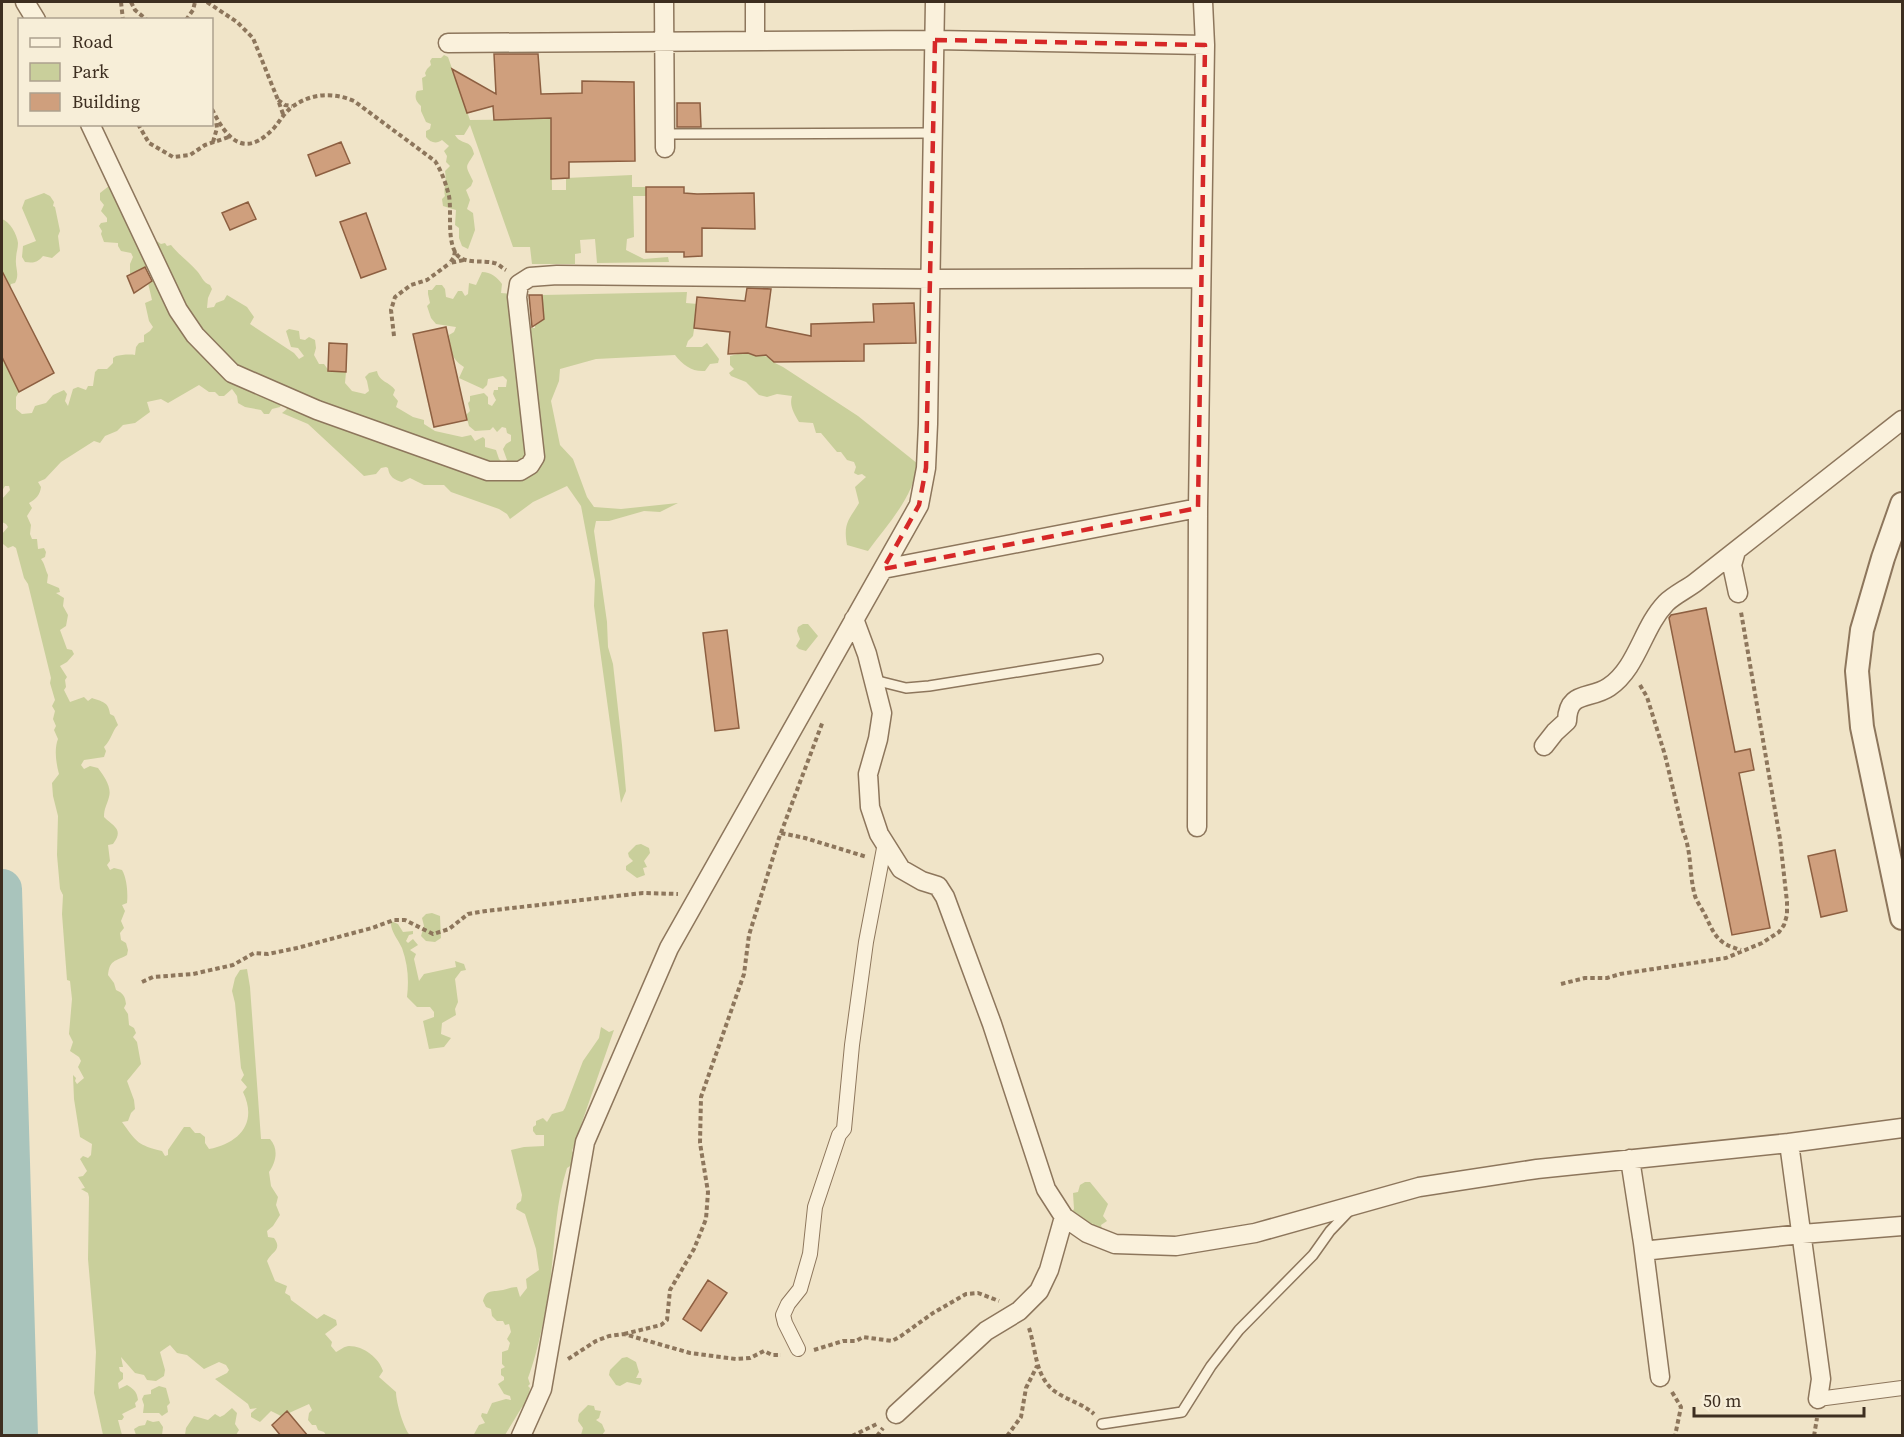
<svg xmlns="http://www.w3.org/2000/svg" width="1904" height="1437" font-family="'Source Serif 4',serif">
<rect width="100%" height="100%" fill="#f0e4c8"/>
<path fill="#c9cf9b" d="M444,55L448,57L470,120L551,119L552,190H566V178L632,175V187H647V196H633L634,237L627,239L626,250L644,259L668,257L669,262L597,263L595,239L580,240L581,253L575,254V264H532L530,247H513L470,125L464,135H455C461,146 471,138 474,154C465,169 465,164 473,181L471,186L466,190L470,200L467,209L473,213L475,230L468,249L462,246L459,238V228L455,225L456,210L443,206L442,199L445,196C443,189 447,182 445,171L450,166L446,162L447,156L444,151L449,146L442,140C437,144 430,143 426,137V131L430,129L431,124L426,122L421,111V106C416,101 414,98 417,91L423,90L422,78L426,76L425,73L427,69L431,65L430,61L432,58H441Z
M115,185L148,235L161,244L165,243L167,246L171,245C179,255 188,261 197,271C202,276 202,282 210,285L212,289L208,298L207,308L214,307L216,303L224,300L227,295L247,307L254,317L250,324L294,353L299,359L304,356L298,348L291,347L286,331L289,329L299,331L300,339L305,340L309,337L315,340L316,348L314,355L319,364H324L329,371L346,372L345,383L352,391L365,394L369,391L367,381L365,377L369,373L377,371C379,382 390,382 395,390L393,395L398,401L396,407L413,417L424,420V424L435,431L462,437L471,435L475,441L483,437L485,439V447L496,450L499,459L502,462L507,460L503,449L506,444L511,441V435L507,433L506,428L502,427L497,432L493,427L490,430L475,431L469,426L466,415L470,411L468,403L470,401V396L484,393L488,397V404L492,406L496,400L493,394L494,390H498V387H506L507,380L503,376L488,379L487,385L483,389L459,378L464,367C450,358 451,350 449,335L454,332L456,327L436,324L431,318L427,306L430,303L428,294V290H432L436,285H442L445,289L446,297L453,299L458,291H462L465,296L468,294L469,283L476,285L482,272C491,272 497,277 502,284L501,293L514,294L529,469L528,328H535V323L542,320V295L687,292L686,303L698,304L693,336L688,341L686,347H702L707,343L719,359L718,363L710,364L705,371C692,372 683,365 675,355L596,359L560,369L559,381L551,401L560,445L573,459L587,497L594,507L621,509L678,503L660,512L644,511L609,521H596L594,531L607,622L608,647L613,664L622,745L626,791L621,803L594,606L595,580L581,506L567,486L533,502L510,519L507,514L499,509L451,492L444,485H424L410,478L402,482C395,480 389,477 388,468L386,467L381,468L376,474L364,476L308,424L282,413L287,409L282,403L280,407L272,409L269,414H264L261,410L245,407L238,403L237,396L232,389L224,396H219L215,392H209L199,385L168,403L161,399L147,402L150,412L135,423L123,425L117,431L105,436L100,443L94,441L61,462L45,479L38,482L41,487C40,495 36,499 29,503L32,508L27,516L31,525L30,534L32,539H37L38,549L44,548L46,552L45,557L41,559C45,564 45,569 48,575L47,583L59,588L60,592L56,593L64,598L63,606L68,615L66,626L60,630L67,649L72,650L74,654L67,662L60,666L67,677L65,680L66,687L64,690L70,702L84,697L88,701L92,698C102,702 108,701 110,714L114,716L118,725C112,731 112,739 104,747L106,751L104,757L84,760L81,765L84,769L90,766L98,768C104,776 112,787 109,797C107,805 104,808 104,817C114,827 124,829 113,844L108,845L110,861L107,865L110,870L114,868L122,870C127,878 128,894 127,903L122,905L125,911L121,921L124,928L120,933L121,940L126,943L128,950L127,955C115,962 110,959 108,975L114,983L116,990C123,993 125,996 126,1004L124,1008L128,1014L129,1025L134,1028L136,1033L133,1037L137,1042L141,1064L127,1081L134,1100L135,1109L131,1113L128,1121L122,1122C137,1143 138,1145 162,1151L165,1156L168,1155V1150L184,1127H190L195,1133H200L205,1137V1143L209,1149C239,1143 258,1123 243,1092L247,1087L241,1080L244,1075L241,1068L235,1003L232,991L235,978L240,970L247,969L250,987L261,1139H270C279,1149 276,1162 269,1172L271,1186L278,1197L276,1205L280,1215L273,1226L267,1231L268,1237L274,1238C283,1250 271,1252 267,1261L275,1281L287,1286L285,1293L290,1296L291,1300L317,1319L324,1314L336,1320L337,1325L325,1334L332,1342L331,1346L336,1352C340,1350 345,1346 349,1346C364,1346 379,1358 383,1371L379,1377L396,1392C396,1402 404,1430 410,1435H326L324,1432L318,1430L316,1425H312L308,1420L309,1413L312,1410L309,1404L289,1413L287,1411L281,1416L271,1411L260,1422L251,1417V1413L257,1408L250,1409L248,1404L215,1379L227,1373L229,1370L226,1365L219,1362L204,1369L187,1355L177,1353L170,1345L160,1352L165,1370L164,1376L156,1381L147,1380L144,1375L135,1373L121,1357L123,1367H119L120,1371L123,1373V1379L118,1383L119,1389L127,1385C134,1389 137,1392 138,1400L135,1403L136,1407L122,1414L124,1417L122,1420H118L122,1435H103L94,1393L96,1352L88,1259L89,1197L88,1193L81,1189L85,1188L78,1177L83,1176L87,1171L80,1159L83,1156L88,1158L91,1155L92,1144L80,1137L74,1099L73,1075L76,1078L75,1081L77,1084L84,1078L78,1067L81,1061L79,1057L70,1051L73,1042L69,1034L72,999L70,981L67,980L62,914L63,895L60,889L57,855L58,816L53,796L52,783L59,774C56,763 54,749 58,739L54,730L56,726L53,719L55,711L52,706L55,700L50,683L51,678L28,584L24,578L16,548L13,546L8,548L3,544L2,534L8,527L6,524L2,522L3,517L2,499L10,490L9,486H5L2,491V348L12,355L18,366L11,376L15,381L19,392L16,397V409L22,414L32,413L35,406L46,403L53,395L64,390L67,394L65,401L68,406L73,389L78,387L86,390L88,386H93L95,372L98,369H107L113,363V358L116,356C121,355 129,354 135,355L136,347L139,343L144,342V335L150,331L153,327L149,321L145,303L152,300L148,283L154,279L146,267L130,274V264L133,257L131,253L121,251L118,246V243L104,242L101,234L102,231L99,226L101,223L107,222V218L101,211L104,205L100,200V193L109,186Z
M44,193L50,196L54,202L53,206L55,207L60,231L58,236L60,251L52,258L43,256C37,263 33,263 25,262L22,257L23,246L36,241L22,208L25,200Z
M2,219C10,222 17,234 18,243C18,249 16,253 16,259C15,268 20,274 15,283L11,284L10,288L2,292Z
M740,349L768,357L775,363L783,367L858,416L918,464C913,498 887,525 868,551L847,545C843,523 849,520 859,503L855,487L866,477L862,474L858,475L854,473L856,467L854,462L847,460L841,452H837L821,433H816L813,423L799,422C794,413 789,406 792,396L777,394L767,397L759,395L746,382L731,376L729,373L734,369L730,365V356L738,354Z
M803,624H808L818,636L806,651L799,649L796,646L800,639L797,631L798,627Z
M641,844L649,848L650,853L644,861L647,867L643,868L645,875L637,878L626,870V866L633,861L629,857L628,853L636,845Z
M432,913L440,916L441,938L435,942L426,941L421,936L424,926L422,918L426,914Z
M391,921L398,924L403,932L413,931V934L409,935L406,941L408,943L413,939L418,945L410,950L416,954L414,959L419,981L424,974L456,967L455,961L464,964L466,970L461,971L455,979L458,1002L455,1009L456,1015L442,1023L441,1034L451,1038L444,1047L429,1049L423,1021L434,1017V1012L430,1007H417L407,997C409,980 408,965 402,948C398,939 390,931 391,921Z
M601,1027L609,1032L614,1030L572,1151L575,1155L572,1165L567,1168C555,1205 555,1244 550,1283C546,1311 538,1352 528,1378L530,1384L528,1386L530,1388L527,1404L522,1407L505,1435L473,1436L479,1425L485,1423L481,1416L482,1413L487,1414L492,1403L506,1399L511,1400L510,1396L504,1394L498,1384L504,1380V1377L501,1375V1369L505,1367L502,1364V1352L508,1350L510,1343L507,1339L511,1332L509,1324L505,1325L503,1321H497L492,1316L491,1309L486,1307L483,1301C486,1289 493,1292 503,1290C508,1289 511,1287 517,1287L520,1297L527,1288L526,1279L539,1270L536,1249L525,1214L516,1209L517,1204L521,1201L522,1195L511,1150L524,1147L544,1146V1135H536L533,1131V1127L536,1125V1121L543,1118L547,1122L552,1114L563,1111L565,1108L583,1061L599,1038Z
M1085,1182H1090L1108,1204L1103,1216L1107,1221L1101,1225L1102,1229L1097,1231L1071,1213L1074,1209L1073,1193L1078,1192L1080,1185Z
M627,1357L636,1362L639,1372L636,1378H641L642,1381L640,1385L627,1382L620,1386L616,1385L609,1375L610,1370L622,1358Z
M159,1386L166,1388L170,1403L167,1406L168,1412L162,1416L159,1413H143L144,1405L142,1399L144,1395L151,1394V1390Z
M588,1405L594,1406L595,1410L601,1411L599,1418L596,1420L602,1424L605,1431L602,1435H581L583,1428L578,1421L579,1414Z
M232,1408L237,1413L235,1424L239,1430L236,1435H185L186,1428L194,1416L208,1420L215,1414L220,1417L224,1415Z
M147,1420L153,1422L159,1421L163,1427L162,1435H136L134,1429L139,1426L145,1425Z"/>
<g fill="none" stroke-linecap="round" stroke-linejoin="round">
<path stroke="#a9c4bc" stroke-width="40" d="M2,889L18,1436"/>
</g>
<path fill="#cf9f7d" stroke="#8d5f41" stroke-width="1.5" d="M494,54H538L541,94L582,93V81L634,82L635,161L569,162V178L551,179V118L494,120L493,106L467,113L452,69L496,94Z
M677,103H700L701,127H677Z
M341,142L350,163L316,176L308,155Z
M646,187H684V193L697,194L754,193L755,229L702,228V256L684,257V252H646Z
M248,202L256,219L230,230L222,213Z
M366,213L386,269L361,278L340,222Z
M145,267L152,281L134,293L127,276Z
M2,271L54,373L19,392L2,357Z
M747,288L771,289L766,327L811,336V324L874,322L873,304L914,303L916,343L864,344V361L774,362L766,355L756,356L748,353L728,354L730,332L694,328L697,297L745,301Z
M529,295H542L544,319L532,327Z
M446,327L467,420L434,427L413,334Z
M329,343L347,344L346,372L328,371Z
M1706,608L1735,752L1750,749L1754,770L1739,773L1770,928L1732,935L1669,618L1671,615Z
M727,630L739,728L715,731L703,633Z
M1835,850L1847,911L1821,917L1808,856Z
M708,1280L727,1293L701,1331L683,1319Z
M287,1411L308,1436H281L272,1425Z"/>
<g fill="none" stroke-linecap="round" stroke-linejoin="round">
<defs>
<path id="service" d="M664,134L933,133
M874,680L906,688L929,686L1098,659
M1102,1424L1182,1412L1211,1366L1239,1330L1313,1255L1330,1231L1350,1210"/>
<path id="pedestrian" d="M798,1349L785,1323L783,1315L788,1304L800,1289L810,1254L815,1207L839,1135L844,1129L852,1045L866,942L885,843
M1818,1399L1902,1388"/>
<path id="minor" d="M25,2L36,20
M664,2L665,148
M755,41V2
M448,43L935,40L1205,45
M90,124L178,310L195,335L232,373L317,410L488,471H520L530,465L535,457L517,297L519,284L530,277L557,275L931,279L1201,278
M1736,551L1732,565L1738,593
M883,569L1198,508
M854,619L867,654L882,713L878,739L868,774L870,807L879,834L901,869L922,881L938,886L945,897L992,1024L1046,1189L1064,1217
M1544,746L1555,732L1567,721C1568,690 1590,700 1609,687C1638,667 1642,628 1666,603C1674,595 1687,589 1696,582L1902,420
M1197,827L1198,508L1205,45L1203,2
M1789,1143L1821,1379L1818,1399
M1630,1159L1643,1243L1645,1247L1652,1250L1802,1234L1902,1226
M1643,1243L1660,1377
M896,1414L986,1331L1019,1311L1039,1291L1049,1270L1064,1217L1087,1233L1115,1244L1176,1246L1255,1233L1419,1187L1537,1169L1789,1143L1902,1128
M521,1436L542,1389L585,1142L669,948L919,505L926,468L928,424L935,2"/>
<path id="tertiary" d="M1902,504L1883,558L1862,630L1857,671L1862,727L1902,918"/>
</defs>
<use href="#service" stroke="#8d765c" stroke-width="12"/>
<use href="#pedestrian" stroke="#8d765c" stroke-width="16"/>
<use href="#minor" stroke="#8d765c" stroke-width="21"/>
<use href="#tertiary" stroke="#8d765c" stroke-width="26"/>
<path stroke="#8d765c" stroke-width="4" stroke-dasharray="4.5 3" stroke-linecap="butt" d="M121,2L123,20
M131,2L135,10L147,20
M207,2L237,22L253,38L278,100
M186,20L193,10L195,2
M212,109C226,138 244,160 274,128C280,121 284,113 292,107C311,93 333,92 354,101L435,161C442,172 446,184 449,196C452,212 446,243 458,256C466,264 484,260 494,263C499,264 502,268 506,270
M283,114L278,100L285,105L292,106
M138,124L149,143L173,157L190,155L205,145L229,137
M213,142L217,128L216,121
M455,251L454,257L450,263L464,260
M394,336L391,310L395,297L411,285L427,280L450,263
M1640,685L1647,697L1665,755L1683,831C1692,852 1689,875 1695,896C1697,902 1701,907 1704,913C1715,935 1716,943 1741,950
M781,833L805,838L867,857
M142,982L153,977L193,974L233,965L254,953L268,954L297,948L372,928L394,920H405L433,934L449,929L468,914L486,911L643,893L678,894
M1561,984L1585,978H1607L1620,974L1726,958L1762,943L1779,932L1784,925L1787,915V902L1780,839L1741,612
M1029,1328C1036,1349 1035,1375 1053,1390C1066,1400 1082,1403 1094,1414
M624,1334L661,1325L667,1320L670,1290L694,1249L706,1219L708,1192L700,1143L701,1097L744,974L749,935L779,838L823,721
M814,1350L843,1341H856L863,1337L892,1341L901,1336L933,1313L966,1294L978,1293L999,1301
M568,1359L596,1341L609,1336L624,1334L690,1353L736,1359L750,1358L764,1351L772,1355H781
M1672,1392L1681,1407L1675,1436
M852,1436L879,1423
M877,1436L883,1428
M1007,1436L1021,1417L1026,1388L1037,1366
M1814,1436L1817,1418"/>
<use href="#service" stroke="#faf1dc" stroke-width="9"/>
<use href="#pedestrian" stroke="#faf1dc" stroke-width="14"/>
<use href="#minor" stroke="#faf1dc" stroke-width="18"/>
<use href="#tertiary" stroke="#faf1dc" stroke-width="22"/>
</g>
<path fill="none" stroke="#d62828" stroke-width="4.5" stroke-dasharray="12 8" stroke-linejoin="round" d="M935,40L1205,45L1198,508L883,569L919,505L926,468Z"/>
<rect width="1904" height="1437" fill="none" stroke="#3d2e20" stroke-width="6"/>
<rect x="18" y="18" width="195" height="108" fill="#f7eed8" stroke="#ada18e" stroke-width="1.5"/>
<rect x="30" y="38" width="30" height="9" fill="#faf1dc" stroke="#ada18e" stroke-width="1.5"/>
<text x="72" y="48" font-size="18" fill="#3d2e20">Road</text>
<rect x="30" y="63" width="30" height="18" fill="#c9cf9b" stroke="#ada18e" stroke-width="1.5"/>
<text x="72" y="78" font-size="18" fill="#3d2e20">Park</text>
<rect x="30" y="93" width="30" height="18" fill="#cf9f7d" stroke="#ada18e" stroke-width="1.5"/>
<text x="72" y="108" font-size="18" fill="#3d2e20">Building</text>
<path d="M1694 1407v9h170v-9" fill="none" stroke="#3d2e20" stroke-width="3"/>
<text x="1703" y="1407" font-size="18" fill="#3d2e20" stroke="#f7eed8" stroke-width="4.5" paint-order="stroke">50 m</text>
</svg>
